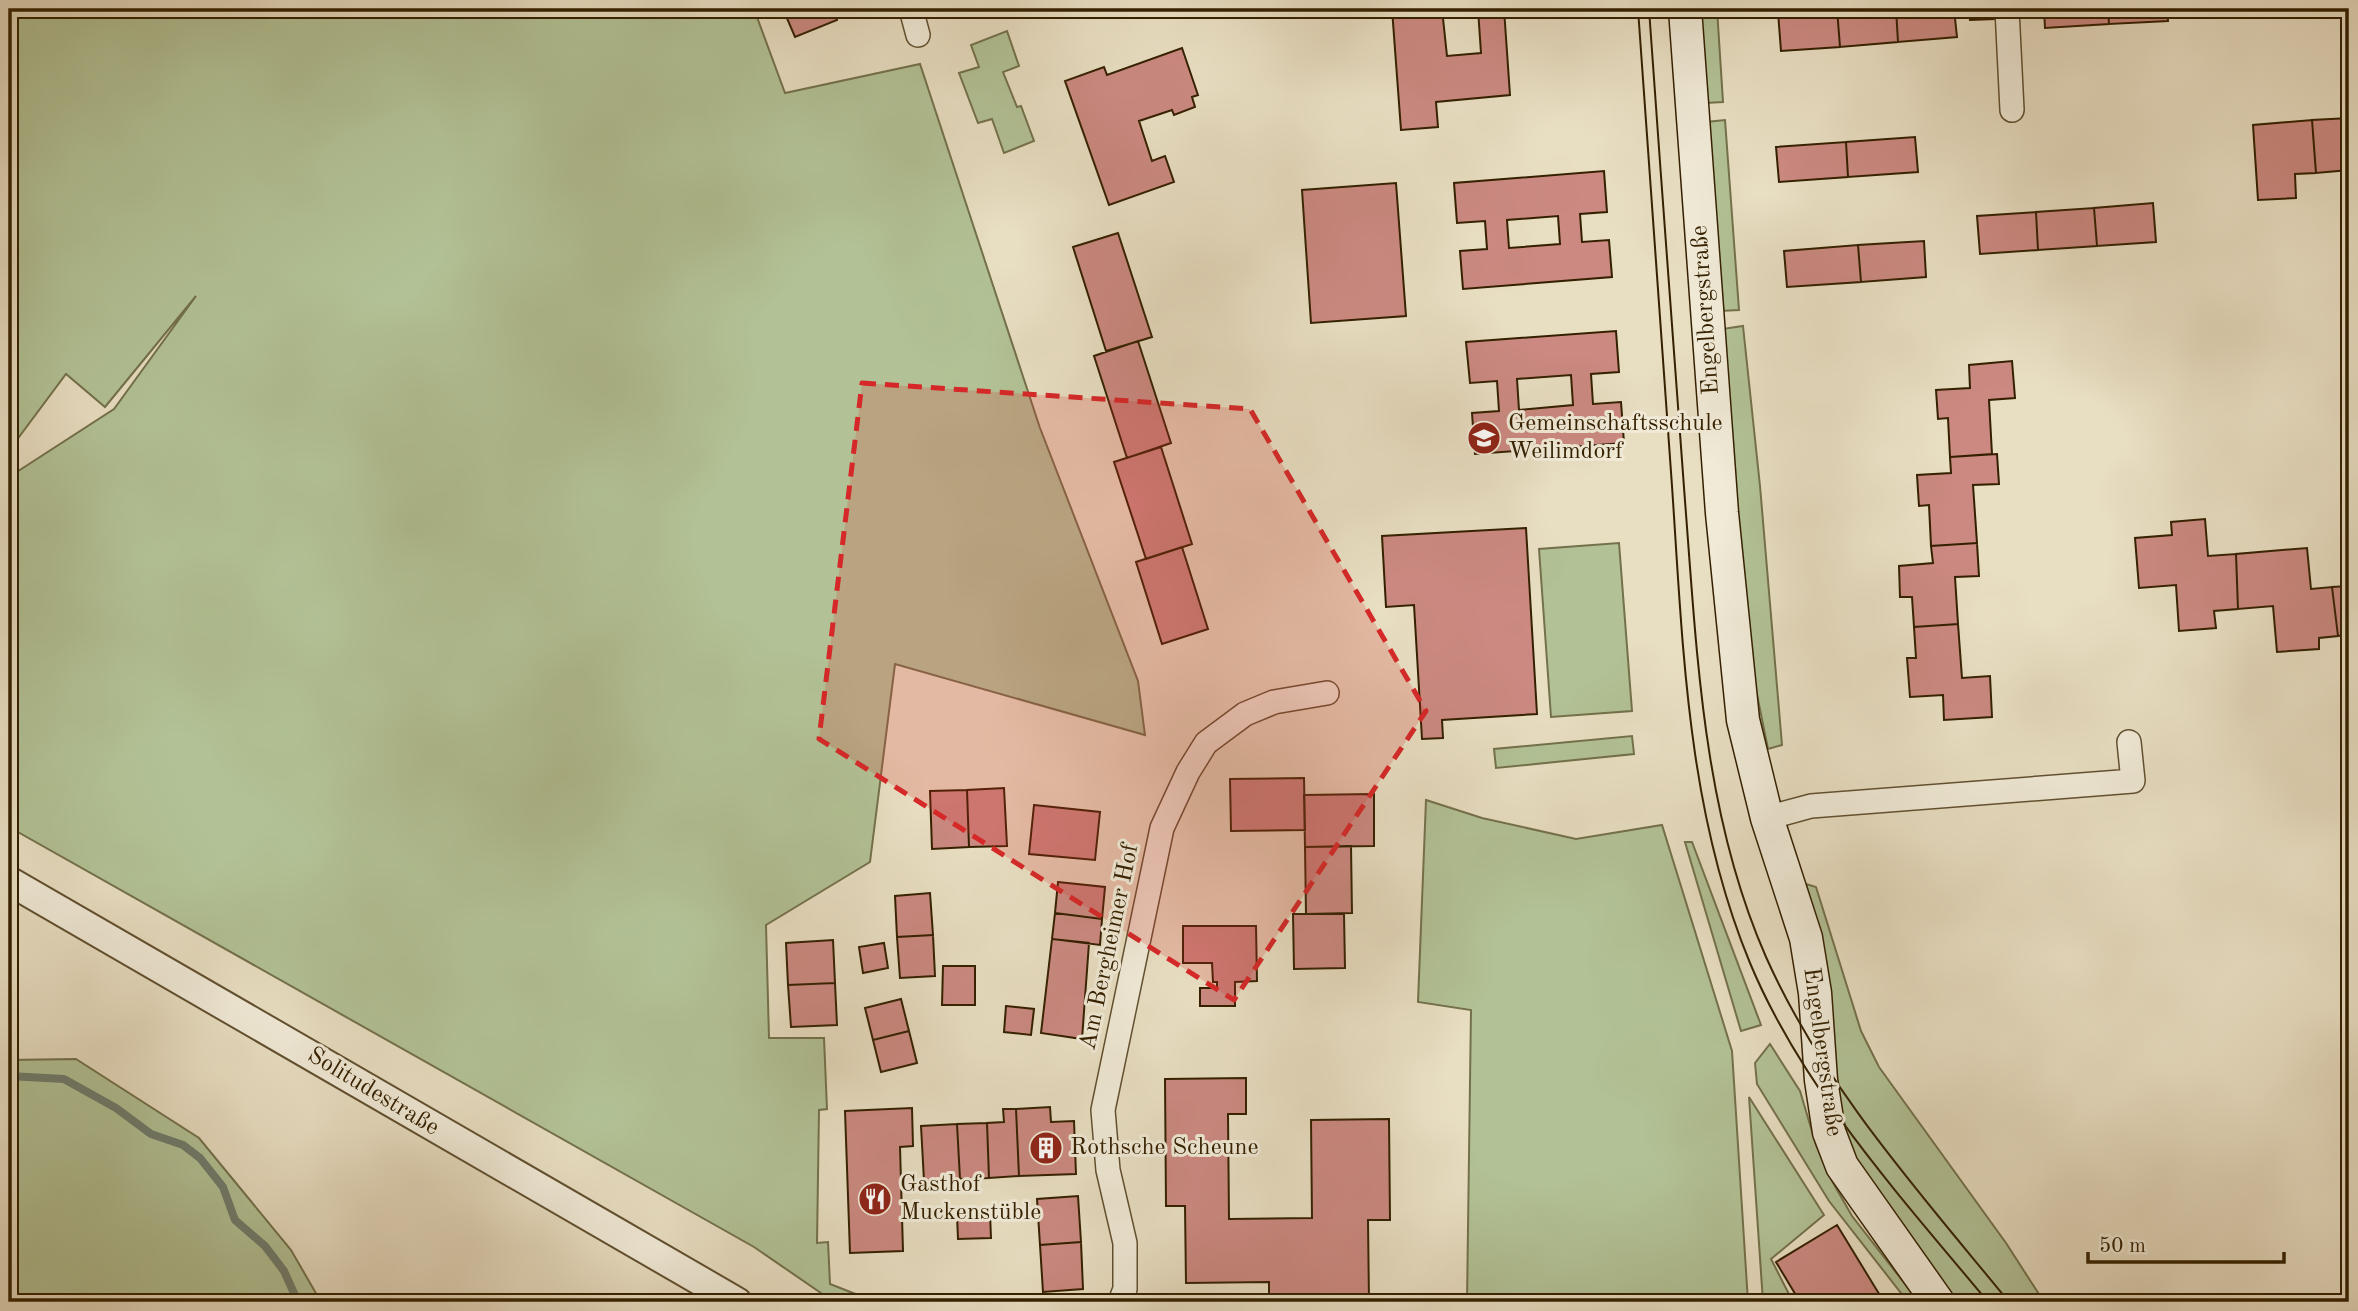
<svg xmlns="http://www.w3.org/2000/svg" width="2358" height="1311" font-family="'Old Standard TT',serif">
<rect width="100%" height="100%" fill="#e8dec2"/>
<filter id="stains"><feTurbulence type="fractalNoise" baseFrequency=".00286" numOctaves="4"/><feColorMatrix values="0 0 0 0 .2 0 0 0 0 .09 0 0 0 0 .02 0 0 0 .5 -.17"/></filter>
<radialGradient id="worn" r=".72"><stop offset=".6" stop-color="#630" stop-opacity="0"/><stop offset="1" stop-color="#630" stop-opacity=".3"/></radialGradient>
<path fill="#b2c296" stroke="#73714b" stroke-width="2" d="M9,9H754L785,93L920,64L1040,428L1138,681L1145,735L895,664L870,862L766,925L769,1038H824L827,1109L819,1110L817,1243L828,1242L830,1284L876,1302H834L754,1247L9,827V477L114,409L196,296L105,407L66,374L16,441L9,446Z
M1699,9H1717L1723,102L1706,103Z
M1007,31L1019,66L1003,72L1017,107L1021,106L1034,141L1004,153L992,119L978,123L959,73L979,67L971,45Z
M1725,120L1739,310L1720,311L1706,122Z
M1743,326L1760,486L1782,745L1768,749L1749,655L1722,329Z
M1619,543L1632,711L1551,717L1539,549Z
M1632,736L1634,754L1496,768L1494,749Z
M1426,800L1482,818L1576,839L1662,825L1732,1051L1748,1302H1467L1471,1010L1418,1002Z
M1685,842H1692L1761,1025L1741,1031Z
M1806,884L1816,887L1861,1031L1879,1067L2006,1243L2044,1302H1954C1911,1246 1865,1191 1840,1124L1821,938Z
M1770,1044L1800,1091L1816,1145L1832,1181L1852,1216L1919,1302H1908L1829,1201L1757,1084L1755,1063Z
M76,1059L199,1138L291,1250L321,1302H9V1060Z
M1749,1097L1824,1215L1771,1259L1793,1302H1763Z"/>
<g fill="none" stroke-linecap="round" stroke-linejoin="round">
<path stroke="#707d6f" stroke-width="8" d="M9,1076L64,1079L116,1108L151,1134L183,1145L200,1158L223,1187L235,1220L265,1246L284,1271L298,1302"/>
</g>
<path fill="#cb8981" stroke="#342000" stroke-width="2" fill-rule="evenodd" d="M783,9H833L837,20L795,37Z
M1261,9H1312V14L1262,18Z
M1392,9H1442L1447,56L1481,53L1478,9H1504L1510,95L1436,102L1438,127L1401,130Z
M1837,9L1840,47L1781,51L1778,12Z
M1837,9H1896L1898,42L1840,47Z
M1896,9H1954L1957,37L1898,42Z
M1969,9H1994L1995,19L1970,20Z
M2044,9H2108L2109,24L2045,28Z
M2108,9H2167L2168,21L2109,24Z
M1182,48L1198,95L1192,97L1195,107L1174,115L1172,110L1139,121L1152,161L1165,156L1174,182L1109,205L1065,81L1104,67L1107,75Z
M2349,118V170L2316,173L2312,120Z
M2312,120L2316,173L2295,174L2296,198L2258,200L2253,125Z
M1915,137L1918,172L1848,177L1846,142Z
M1846,142L1848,177L1779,182L1776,147Z
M1604,171L1607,212L1580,214L1582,242L1609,240L1612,277L1463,289L1460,251L1487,249L1485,221L1457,223L1454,183ZM1558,216L1560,244L1509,248L1507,220Z
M1396,183L1406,316L1311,323L1302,190Z
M2153,203L2156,242L2097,246L2094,208Z
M2094,208L2097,246L2038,250L2036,212Z
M2036,212L2038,250L1980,254L1977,216Z
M1118,233L1152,337L1106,351L1073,247Z
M1924,241L1926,277L1861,282L1858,245Z
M1858,245L1861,282L1787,287L1784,251Z
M1616,331L1619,372L1591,374L1593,404L1621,402L1624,443L1475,454L1472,413L1499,411L1497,381L1470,383L1466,342ZM1571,375L1573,405L1519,410L1517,379Z
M1138,341L1171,443L1127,458L1094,356Z
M2012,361L2015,398L1989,400L1992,454L1950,457L1948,418L1938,419L1936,390L1970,388L1969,365Z
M1161,447L1192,544L1146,559L1114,462Z
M1997,454L1999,484L1973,485L1977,543L1931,546L1929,505L1919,506L1917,475L1951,473L1950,457Z
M2205,519L2208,556L2236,554L2238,609L2214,611L2216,628L2179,631L2176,585L2139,588L2135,538L2172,535L2171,522Z
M1526,528L1537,714L1442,720L1443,738L1422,739L1414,605L1386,607L1382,536Z
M1977,543L1979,576L1955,577L1958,624L1914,627L1912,597H1900L1899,566L1933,563L1931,546Z
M1182,547L1208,629L1162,644L1136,562Z
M2307,548L2311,589L2332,587L2338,636L2319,638V649L2277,652L2273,606L2238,609L2236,554Z
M2349,586V635L2338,636L2332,587Z
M1958,624L1962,678L1990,676L1992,717L1944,720L1943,695L1910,697L1907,658H1916L1914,627Z
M1304,778L1305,830L1231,831L1230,779Z
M1004,788L1007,846L969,847L967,790Z
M967,790L969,847L932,849L930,791Z
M1374,794V846L1305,847L1304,795Z
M1034,805L1100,812L1095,860L1029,854Z
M1351,846L1352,913L1306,914L1305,847Z
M1058,882L1105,887L1102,919L1055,913Z
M930,893L933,935L897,937L895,896Z
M1055,913L1102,919L1100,945L1052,939Z
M1293,914H1344L1345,968L1294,969Z
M1183,926H1256L1257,981L1235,982V1006H1200V988H1217V982H1213L1212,963H1183Z
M933,935L935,976L900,978L897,937Z
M1052,939L1089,943L1082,1039L1041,1033Z
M833,940L835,983L788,985L786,943Z
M884,943L888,968L863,973L859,947Z
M943,966H975V1005H942Z
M835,983L837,1025L791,1027L788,985Z
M901,999L909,1031L873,1040L865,1008Z
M1006,1006L1034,1009L1031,1035L1004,1032Z
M909,1031L917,1063L881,1072L873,1040Z
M1246,1078V1114H1228L1229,1219L1312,1218L1311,1120L1389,1119L1390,1220H1368L1369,1302H1269V1282L1186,1283L1185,1206H1166L1165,1079Z
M1050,1107L1051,1122L1074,1121L1076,1174L1019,1176L1016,1109Z
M912,1108L913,1146L900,1147L903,1251L850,1253L845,1111Z
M1003,1109H1016L1019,1176L989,1178L987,1123L1004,1122Z
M987,1123L989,1178L960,1179L957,1124Z
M957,1124L960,1179L924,1181L921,1126Z
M1078,1196L1081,1242L1040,1245L1037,1199Z
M990,1213L991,1238L958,1239L957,1215Z
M1837,1225L1884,1302H1800L1776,1262Z
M1081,1242L1083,1289L1043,1292L1040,1245Z"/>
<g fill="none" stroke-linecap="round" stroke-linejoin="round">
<defs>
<path id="minor" d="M911,9L918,35
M2007,9L2012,110
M1767,818L1811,806L2133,781L2129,742
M1120,1302L1125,1289V1243L1108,1170L1103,1110L1162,828L1188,772L1206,743L1245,714L1274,702L1327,693"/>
<path id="tertiary" d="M9,881L737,1302"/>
<path id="secondary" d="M1685,9L1722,513L1743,720L1767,818L1806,938L1815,993L1821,1080L1829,1132L1842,1166L1938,1302"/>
</defs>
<use href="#minor" stroke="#615030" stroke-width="26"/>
<use href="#tertiary" stroke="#615030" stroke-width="32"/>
<use href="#secondary" stroke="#342000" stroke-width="35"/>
<use href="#minor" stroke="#f0ead7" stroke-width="23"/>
<use href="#tertiary" stroke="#f0ead7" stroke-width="28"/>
<use href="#secondary" stroke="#f0ead7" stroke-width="32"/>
<path stroke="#342000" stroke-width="2" d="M1638,9C1649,168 1660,327 1672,486C1683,647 1687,811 1750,963C1803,1090 1901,1197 1988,1302
M1649,9C1661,173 1672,337 1685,501C1697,654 1703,814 1766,957C1824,1087 1920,1193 2009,1302"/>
</g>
<path fill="#d62828" fill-opacity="0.2" stroke="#d62828" stroke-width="5" stroke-dasharray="14 9" stroke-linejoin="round" d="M862,383L1250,409L1426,711L1234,1000L819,739Z"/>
<defs>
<symbol id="school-disc" viewBox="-11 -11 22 22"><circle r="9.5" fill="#8f2418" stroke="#f0ead7"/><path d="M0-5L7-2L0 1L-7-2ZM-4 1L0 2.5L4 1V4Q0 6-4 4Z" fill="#fff"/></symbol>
<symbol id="building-disc" viewBox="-11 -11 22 22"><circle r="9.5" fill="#8f2418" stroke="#f0ead7"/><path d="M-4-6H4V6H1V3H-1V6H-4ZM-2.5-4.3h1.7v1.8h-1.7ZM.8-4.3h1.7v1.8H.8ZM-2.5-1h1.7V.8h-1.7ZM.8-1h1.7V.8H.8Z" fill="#fff"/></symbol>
<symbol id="restaurant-disc" viewBox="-11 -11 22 22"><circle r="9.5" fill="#8f2418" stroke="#f0ead7"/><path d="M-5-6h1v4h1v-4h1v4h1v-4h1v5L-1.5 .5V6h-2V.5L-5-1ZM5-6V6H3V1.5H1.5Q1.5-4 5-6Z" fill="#fff"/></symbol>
</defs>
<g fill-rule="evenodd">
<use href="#school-disc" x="1465" y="419" width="38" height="38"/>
<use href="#building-disc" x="1027" y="1129" width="38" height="38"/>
<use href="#restaurant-disc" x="856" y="1180" width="38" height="38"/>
</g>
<g text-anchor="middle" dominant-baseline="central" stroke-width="6" stroke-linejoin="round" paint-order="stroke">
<g font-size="24" fill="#342000" stroke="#f0ead7">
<text transform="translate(1706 310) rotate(-94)">Engelbergstraße</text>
<text transform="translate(1110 947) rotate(-78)">Am Bergheimer Hof</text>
<text transform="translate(1822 1052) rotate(82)">Engelbergstraße</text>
<text transform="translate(373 1092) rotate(31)">Solitudestraße</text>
</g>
<g font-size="24" fill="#342000" stroke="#f0ead7" text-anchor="start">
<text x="1508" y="424">Gemeinschaftsschule<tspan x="1508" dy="28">Weilimdorf</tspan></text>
<text x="1070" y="1148">Rothsche Scheune</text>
<text x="900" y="1185">Gasthof<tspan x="900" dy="28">Muckenstüble</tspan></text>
</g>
</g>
<rect width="2358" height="1311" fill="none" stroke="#e8dec2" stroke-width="35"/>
<rect x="10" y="10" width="2337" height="1290" fill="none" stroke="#342000" stroke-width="3.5"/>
<rect x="18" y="18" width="2323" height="1276" fill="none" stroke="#342000" stroke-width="2"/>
<path d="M2088 1252v10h196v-10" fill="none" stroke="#342000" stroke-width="3.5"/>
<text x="2099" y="1252" font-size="21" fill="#342000" stroke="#f0ead7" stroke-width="5" paint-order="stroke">50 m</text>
<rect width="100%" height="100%" filter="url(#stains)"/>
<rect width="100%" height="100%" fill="url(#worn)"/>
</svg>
